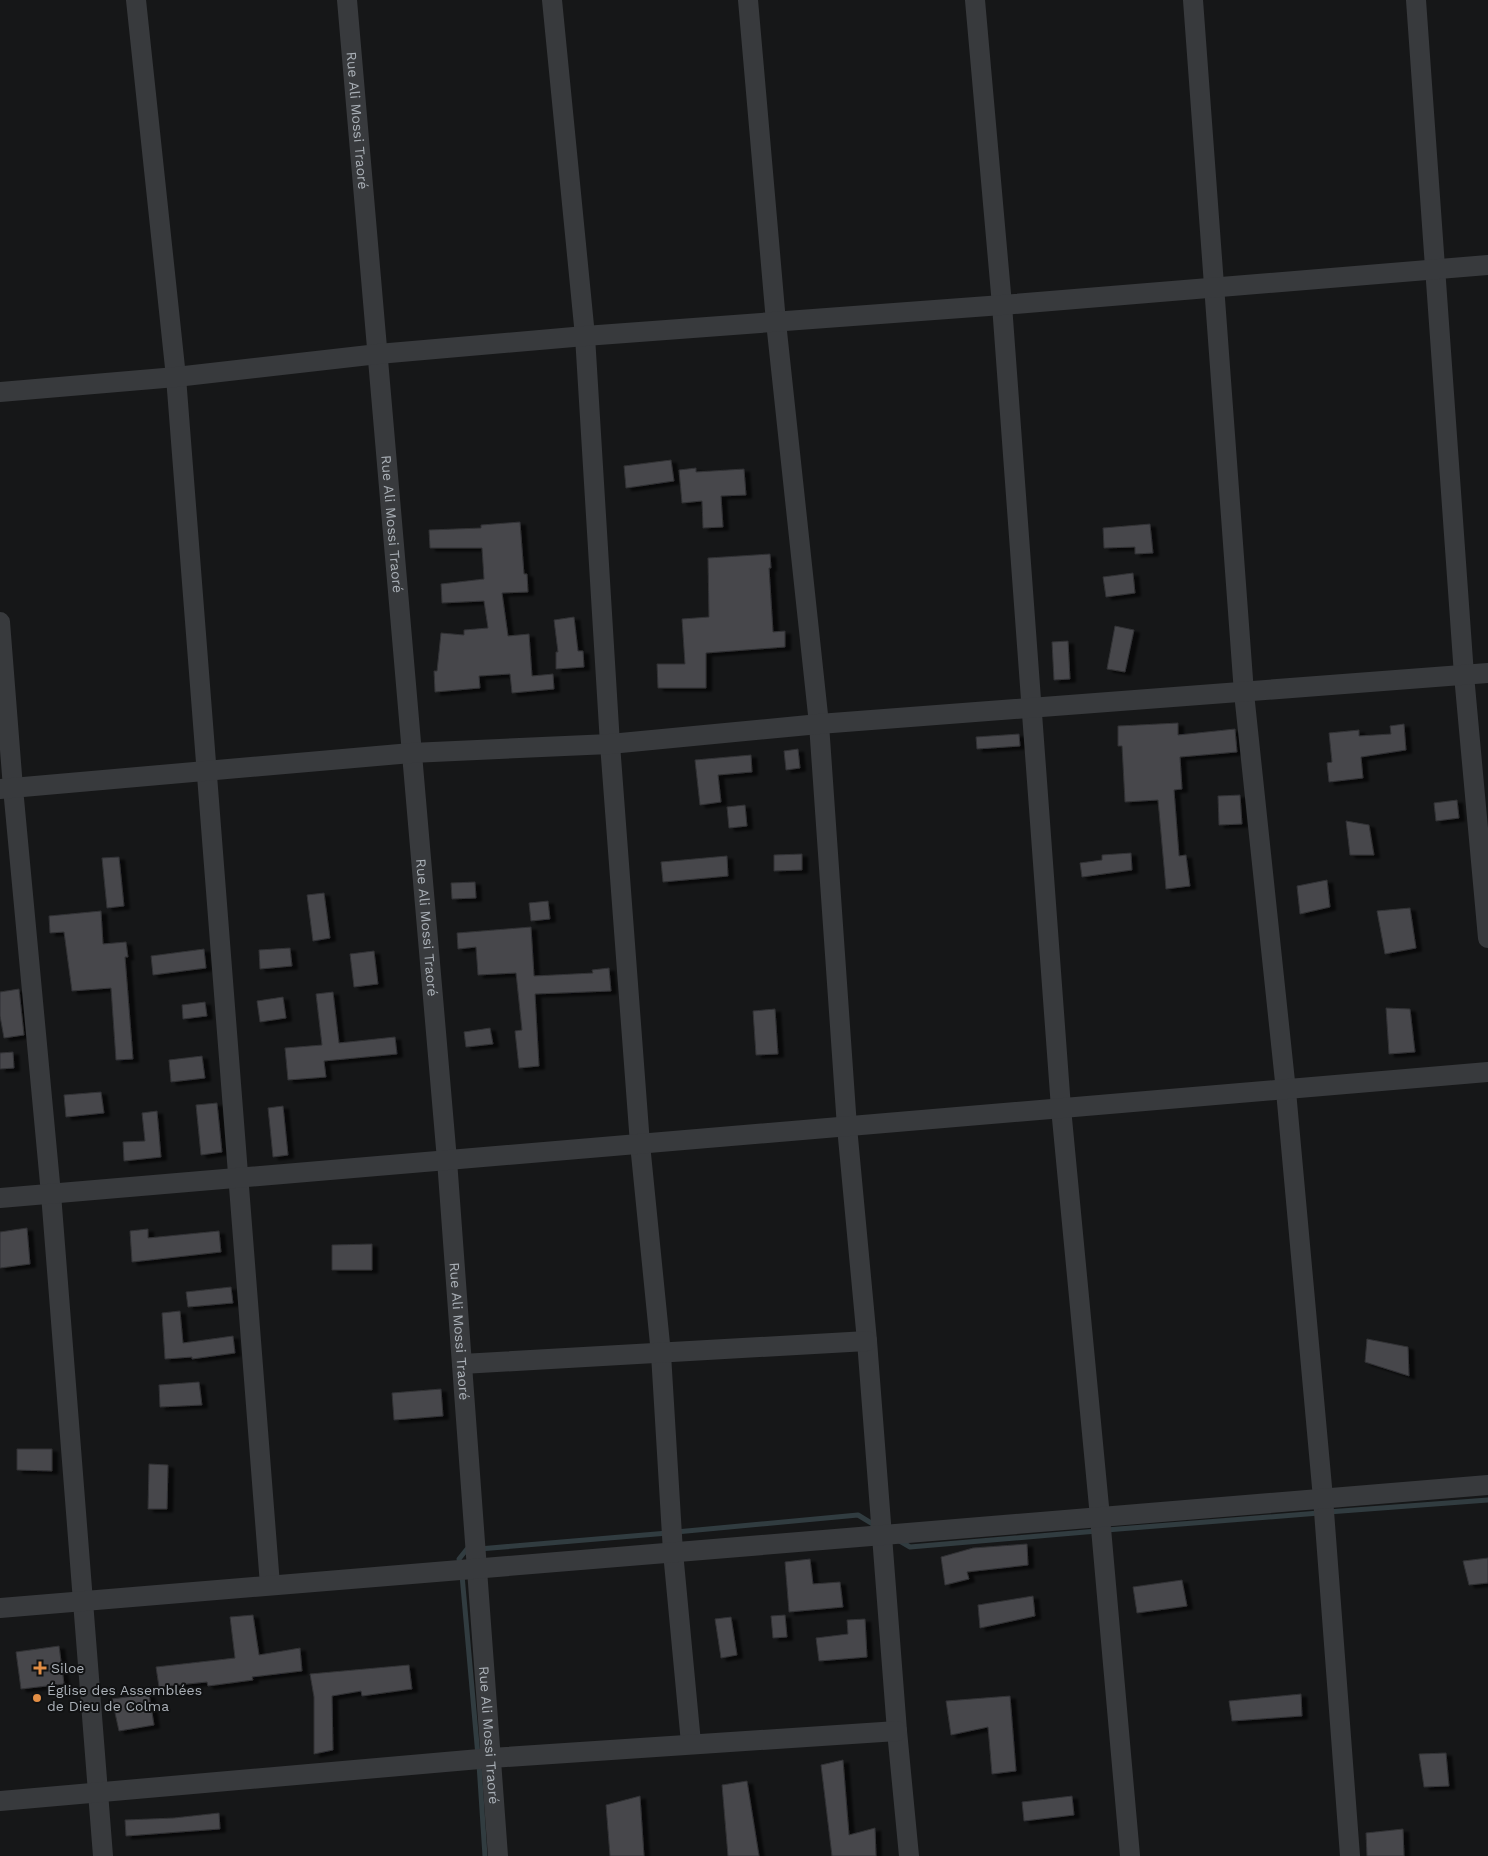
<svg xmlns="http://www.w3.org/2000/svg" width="1488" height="1856" font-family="'Work Sans',sans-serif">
<defs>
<filter id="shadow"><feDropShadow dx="5.5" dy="3" stdDeviation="1" flood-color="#0009"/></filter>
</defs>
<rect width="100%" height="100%" fill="#161718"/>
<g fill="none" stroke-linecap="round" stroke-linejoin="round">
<path stroke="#313c40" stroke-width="5" d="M1328,1512L1488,1500
M1106,1530L1319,1513
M676,1532L858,1515L876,1526
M898,1540L910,1547L1097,1531
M479,1549L668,1533
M461,1567L459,1559L467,1549H471
M462,1575L478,1756
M479,1764L485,1856"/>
</g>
<path fill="#46474b" stroke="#313134" filter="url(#shadow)" d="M671,460L674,481L626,488L624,466Z
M696,468V472L744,469L746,495L721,496L723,527L703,528L702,501L682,503L679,470Z
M520,522L524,574H527L528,592L502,593L508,636L529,634L532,676L553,674L554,689L512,693L510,674L479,676L480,688L435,692L434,671H437L441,633L464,635V630L488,628L484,601L442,603L441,584L484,579L482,548H430L429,530L481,528V525Z
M1150,524L1153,553L1135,554V547L1104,548L1103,528Z
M770,554L771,568H769L773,632L785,631V647L706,653V688H658L657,664H685L682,619L709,617L708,558Z
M1133,573L1135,593L1106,597L1103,577Z
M574,617L578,651H583L584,667L556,669V652H558L554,620Z
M1115,626L1134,630L1125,672L1107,669Z
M1068,641L1070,679L1054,680L1052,642Z
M1178,723V735L1235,729L1237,752L1180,757L1182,789L1174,790L1179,856L1186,855L1190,886L1166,889L1158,800L1125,802L1122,746H1118V726Z
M1404,724L1406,750L1361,757L1363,778L1329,782L1327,763L1332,762L1329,733L1359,730V736L1391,734L1390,726Z
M1019,734L1020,746L977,749L976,737Z
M798,749L800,768L786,770L784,751Z
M751,755L752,772L718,775L721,802L700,805L695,760Z
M1240,795L1242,824L1219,825L1218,796Z
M1457,800L1459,818L1436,821L1434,803Z
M745,805L747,826L729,828L727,807Z
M1346,821L1369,825L1374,855H1350Z
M1131,853L1132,870L1082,877L1080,863L1102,860V855Z
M802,854V870L774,871V855Z
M727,856L728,876L663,882L661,862Z
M119,857L124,906L107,908L102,858Z
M1327,880L1330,907L1300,914L1297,886Z
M475,882L476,898L452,899L451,883Z
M324,893L330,938L313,941L307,895Z
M548,901L550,919L531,921L529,903Z
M1410,908L1416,948L1385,954L1377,911Z
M101,911L103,944L126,942L128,957H125L133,1059L116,1060L111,988L72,991L64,932L50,933L49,916Z
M531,927L534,976L593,973L592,970L609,968L611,991L535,994L539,1066L519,1068L515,1031L522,1030L516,973L478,975L476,947L458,949L457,933Z
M290,948L292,966L260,969L259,950Z
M204,949L206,968L153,975L151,956Z
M374,951L378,984L354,987L350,954Z
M19,989L24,1035L4,1038L0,1016V992Z
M333,992L339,1043L395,1037L397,1054L324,1061L326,1077L288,1080L285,1048L322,1045L316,994Z
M283,997L286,1018L260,1022L257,1001Z
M205,1002L207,1016L183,1019L182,1005Z
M1386,1008L1410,1009L1415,1052L1389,1054Z
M775,1009L778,1054L756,1055L753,1011Z
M490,1028L493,1044L466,1047L464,1032Z
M13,1052L14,1068L0,1069V1053Z
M202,1056L205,1078L171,1082L169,1060Z
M101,1092L104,1113L66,1117L64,1095Z
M217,1103L222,1152L201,1155L196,1105Z
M283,1106L288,1155L273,1157L268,1108Z
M157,1111L161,1157L124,1161L123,1142L145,1141L142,1113Z
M27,1228L30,1264L0,1268V1232Z
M148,1229V1238L219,1231L221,1252L132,1262L130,1231Z
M372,1244V1270H332V1245Z
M231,1287L233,1303L188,1307L186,1292Z
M180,1311L183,1343L233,1336L235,1353L192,1359V1357L165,1359L162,1313Z
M1367,1339L1408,1347L1409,1376L1365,1362Z
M199,1382L202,1405L160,1407L159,1385Z
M441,1389L443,1416L394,1420L392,1393Z
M17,1449H52V1471L17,1470Z
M149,1464L168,1465L167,1509H148Z
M1027,1544L1028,1565L967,1572L969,1579L945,1585L941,1557L973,1548Z
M1488,1558V1583L1469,1585L1463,1561Z
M810,1559L813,1584L840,1582L843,1607L789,1612L785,1562Z
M1182,1580L1187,1606L1137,1613L1133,1587Z
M1033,1596L1035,1616L980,1628L978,1605Z
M253,1615L259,1655L300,1648L302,1671L252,1677L253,1680L208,1686L207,1682L159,1687L156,1667L235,1658L230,1617Z
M785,1615L787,1637L773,1638L771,1616Z
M731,1617L737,1655L721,1658L715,1619Z
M865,1619L867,1657L819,1661L816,1638L848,1634L847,1620Z
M59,1646L64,1684L21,1689L16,1652Z
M409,1665L412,1689L362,1696L361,1691L332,1696L333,1750L314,1754V1697L310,1674Z
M149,1694L154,1725L119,1731L112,1699Z
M1301,1694L1302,1716L1232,1721L1229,1701Z
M1010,1696L1016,1771L992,1774L988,1727L951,1735L946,1701Z
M1446,1753L1449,1786L1424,1787L1419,1754Z
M843,1760L849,1835L875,1828L876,1856H832L821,1765Z
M747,1781L759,1856H728L722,1785Z
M640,1796L644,1856H610L606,1805Z
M1072,1796L1074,1815L1024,1821L1022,1802Z
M219,1813L220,1829L126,1836L125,1820L174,1818Z
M1403,1829L1404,1856H1367L1366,1833Z"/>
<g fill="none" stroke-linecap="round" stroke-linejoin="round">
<g stroke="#383a3d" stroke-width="20">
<path d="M136,0L176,377L270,1585"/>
<path id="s1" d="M347,0L447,1160L498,1856"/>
<path d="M552,0L585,336L610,744L640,1144L661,1354L673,1552L691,1743"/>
<path d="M748,0L776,322L819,724L847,1127L867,1341L897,1731L909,1856"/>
<path d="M975,0L1002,305L1061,1108L1100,1517L1130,1856"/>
<path d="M1193,0L1244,693L1286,1091L1323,1498L1350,1856"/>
<path d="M1416,0L1464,675L1488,938"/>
<path d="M0,392L176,377L378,354L585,336L1002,305L1488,265"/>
<path d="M0,622L13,788L51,1194L103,1856"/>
<path d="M0,789L411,753L610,744L819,724L1488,673"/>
<path d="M0,1198L1488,1072"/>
<path d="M462,1364L867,1341"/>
<path d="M0,1608L1488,1485"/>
<path d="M0,1801L491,1758L897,1731"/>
</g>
</g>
<g fill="#e28e45" stroke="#111213" stroke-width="2">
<path d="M37.5 1660.5h5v5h5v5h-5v5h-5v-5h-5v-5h5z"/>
<circle cx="37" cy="1698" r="5"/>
</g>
<g text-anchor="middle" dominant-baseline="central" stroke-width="4" stroke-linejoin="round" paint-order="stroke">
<g font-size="14" fill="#aab0b7" stroke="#111213">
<text stroke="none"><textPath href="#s1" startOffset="121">Rue Ali Mossi Traoré</textPath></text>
<text stroke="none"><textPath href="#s1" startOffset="526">Rue Ali Mossi Traoré</textPath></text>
<text stroke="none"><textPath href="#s1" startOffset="931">Rue Ali Mossi Traoré</textPath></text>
<text stroke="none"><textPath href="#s1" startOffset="1336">Rue Ali Mossi Traoré</textPath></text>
<text stroke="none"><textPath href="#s1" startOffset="1741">Rue Ali Mossi Traoré</textPath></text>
</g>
<g font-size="14" fill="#aab0b7" stroke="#111213" text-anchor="start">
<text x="51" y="1668">Siloe</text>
<text x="47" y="1690">Église des Assemblées<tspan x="47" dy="16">de Dieu de Colma</tspan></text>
</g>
</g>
</svg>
